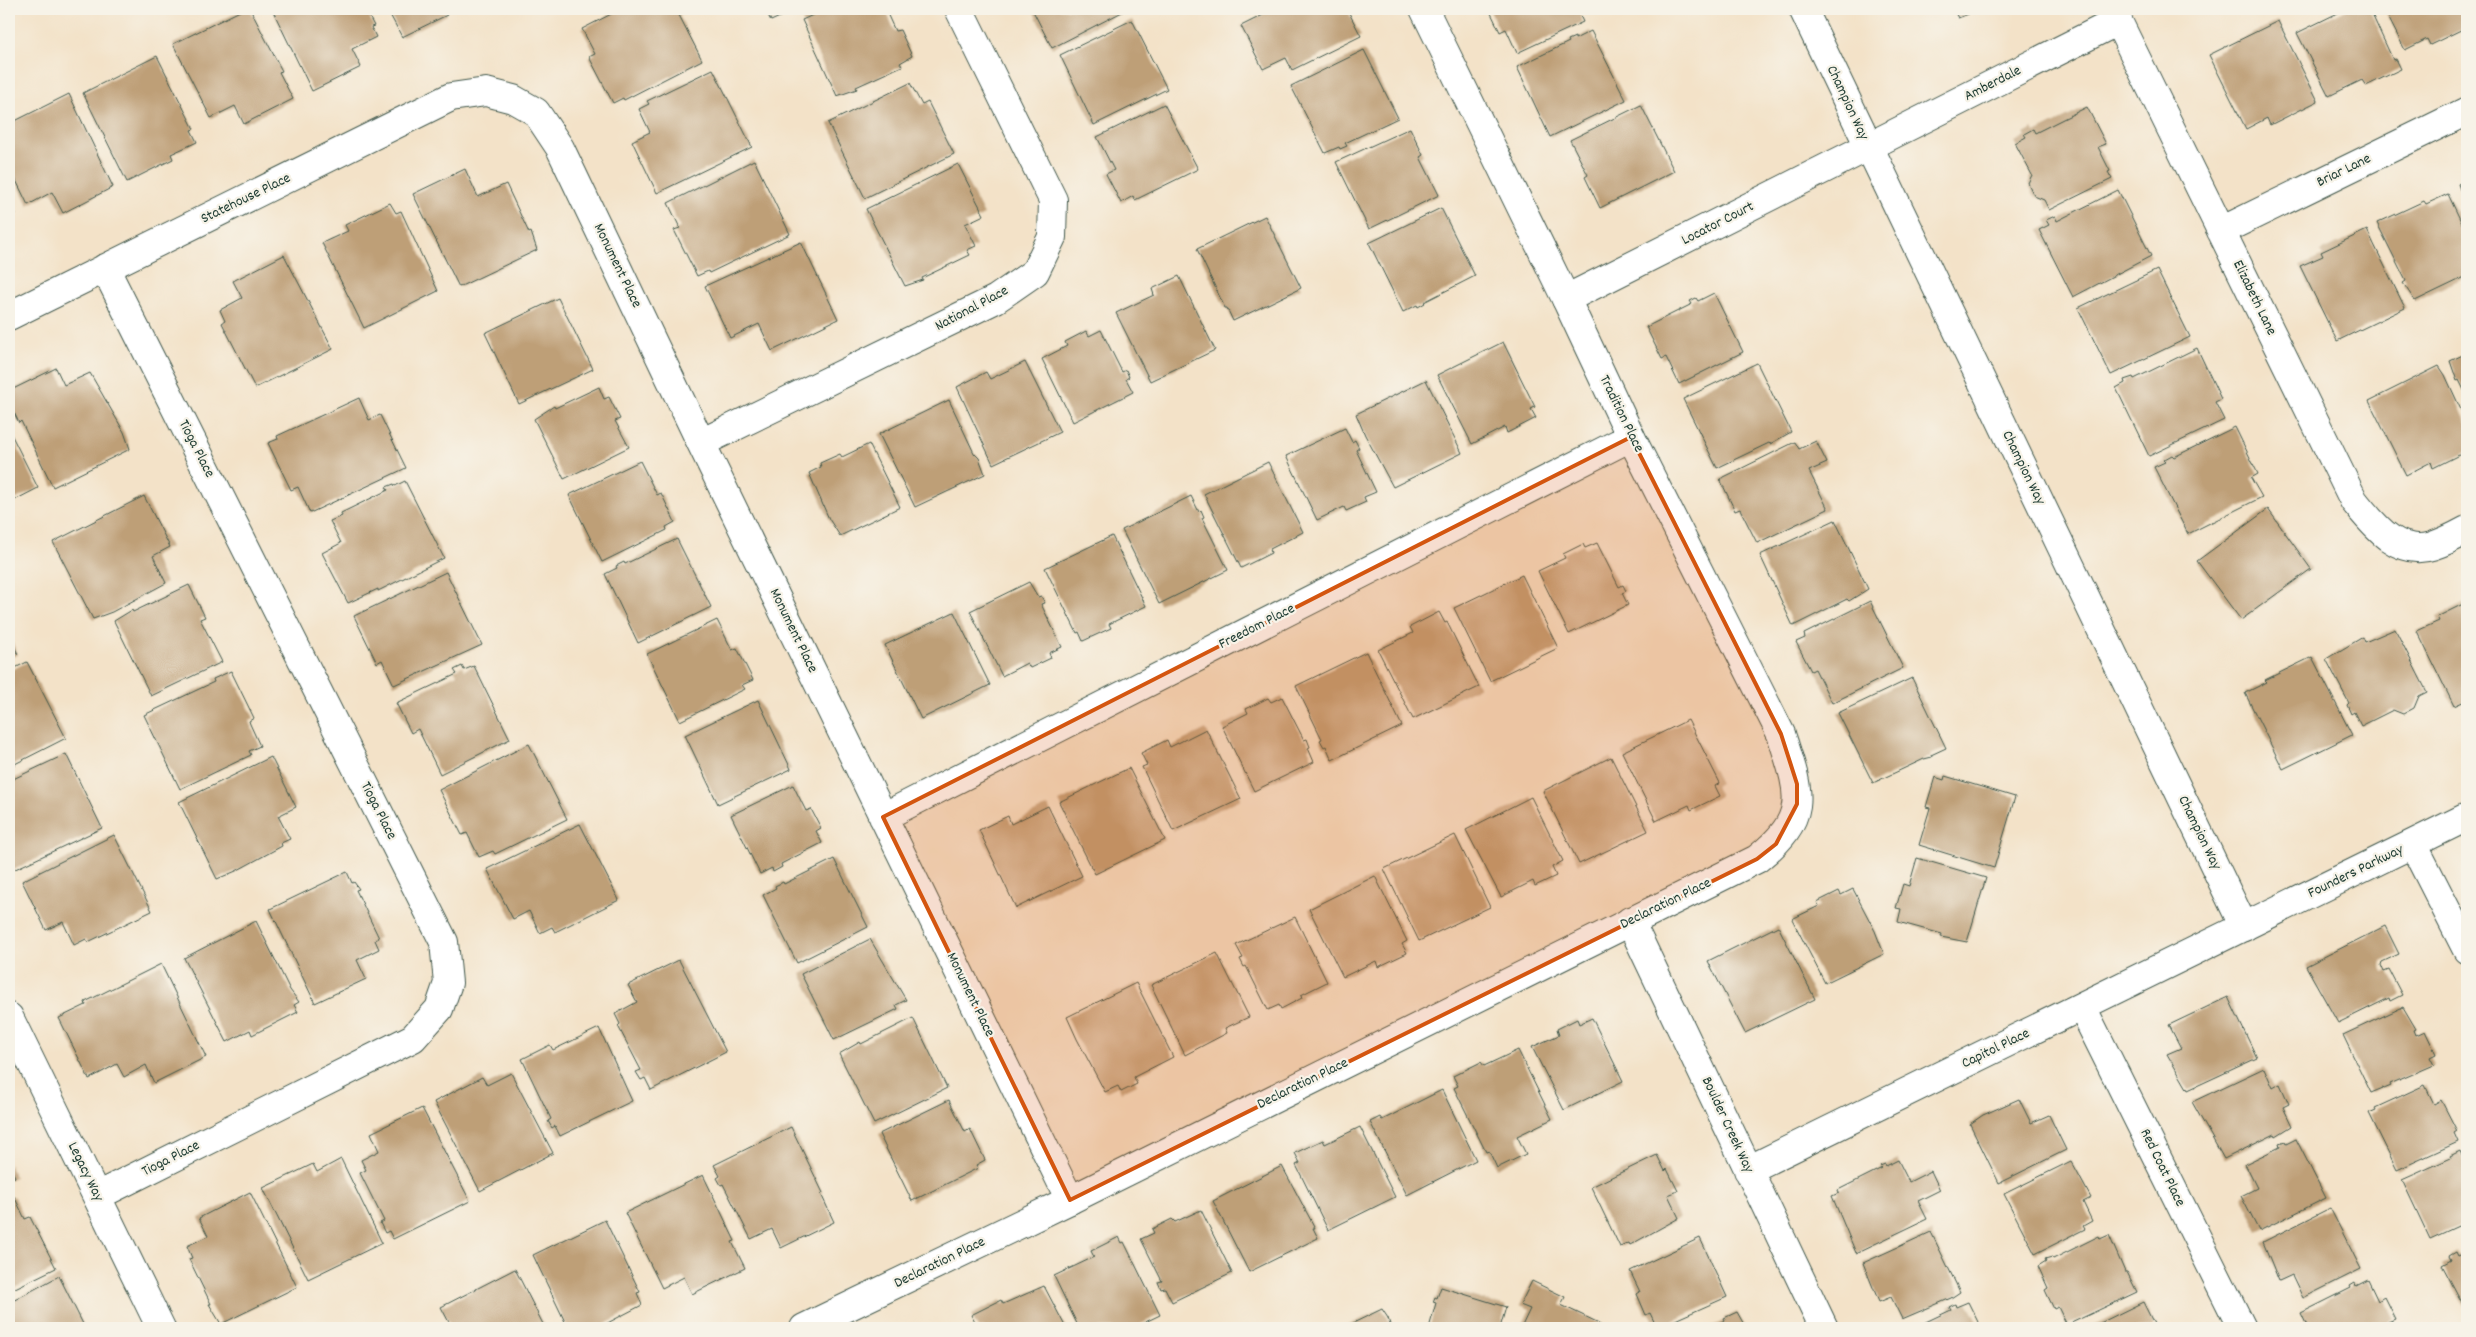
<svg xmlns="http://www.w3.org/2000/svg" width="2476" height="1337" font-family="Dekko,sans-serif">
<rect width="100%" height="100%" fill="#f7f3e8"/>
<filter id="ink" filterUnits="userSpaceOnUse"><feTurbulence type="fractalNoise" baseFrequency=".02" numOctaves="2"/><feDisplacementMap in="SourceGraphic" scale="10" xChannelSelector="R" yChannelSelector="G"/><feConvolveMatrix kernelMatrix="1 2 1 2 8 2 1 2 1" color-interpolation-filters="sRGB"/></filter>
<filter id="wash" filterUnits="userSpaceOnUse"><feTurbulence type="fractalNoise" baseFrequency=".0096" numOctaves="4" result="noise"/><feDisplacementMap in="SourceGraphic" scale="20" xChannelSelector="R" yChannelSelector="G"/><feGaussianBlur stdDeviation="1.12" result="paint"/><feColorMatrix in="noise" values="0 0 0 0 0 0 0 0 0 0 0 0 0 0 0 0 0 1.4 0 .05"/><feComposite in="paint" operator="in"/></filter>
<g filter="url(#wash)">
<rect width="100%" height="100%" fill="#f3e2c8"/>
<g id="blocks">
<path fill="#be9f77" d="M244,9H250L282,71L279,72L293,99L244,124L235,106L211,118L173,44Z
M272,9H365L374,26L371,27L376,37L352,49L361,67L312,91Z
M387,9H444L447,15L402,37Z
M621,9H691L679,15L702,60L624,100L623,98L613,103L589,57L595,54L582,29Z
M765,9H797L771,21Z
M826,9H885L895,31L900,30L912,56L900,63L902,66L856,87L857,89L837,96L802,20Z
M1032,9H1123L1124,11L1052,48Z
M1261,9H1347L1361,36L1292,70L1286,58L1263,69L1241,26L1263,15Z
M1489,9H1577L1583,22L1517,53L1506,29L1500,32Z
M1953,9H1975L1976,11L1958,18Z
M2346,9L2370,10L2393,60L2396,59L2401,69L2366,86L2362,80L2329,96L2297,33Z
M2384,9H2467V27L2430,45L2427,39L2405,50Z
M1132,20L1167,89L1094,125L1060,55Z
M2278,21L2318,101L2270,125L2267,118L2246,129L2209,55Z
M1591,31L1626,100L1550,137L1517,67L1569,42L1568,40L1575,37V39Z
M1364,50L1398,118L1345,143L1347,146L1340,149L1339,147L1325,153L1291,86Z
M157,56L194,129L191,130L197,142L171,154L173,159L127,182L83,93Z
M713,69L752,147L657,193L632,141L650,132L639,109L649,104L647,101Z
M910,83L922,105L928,102L954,154L865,198L828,123Z
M69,94L113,187L63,213L52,192L28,205L9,166V124Z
M1164,104L1198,169L1135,200L1133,196L1121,203L1106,174L1114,170L1097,137Z
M1641,105L1674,171L1600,208L1585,177L1588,175L1570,140Z
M2087,107L2106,144L2098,147L2110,171L2108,172L2112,179L2049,210L2044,200L2034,196L2028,183L2032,175L2015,143L2026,137L2024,134L2033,129L2035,133Z
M1410,128L1423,155L1420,157L1439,195L1369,229L1336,162Z
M754,160L790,234L709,273L708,271L697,276L674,230L680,228L668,203Z
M958,164L984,215L965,224L976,246L967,250L970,255L922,278L923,280L905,286L866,209Z
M465,169L478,197L506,184L529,233L531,232L537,250L459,287L413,194Z
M2467,180V208L2458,184Z
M9,190L15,202L11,204L16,214L9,217Z
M2118,190L2151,256L2073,297L2039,230L2049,225L2046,220L2055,216L2057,221Z
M2448,194L2467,234V276L2415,301L2403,283L2406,281L2377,223L2424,201L2426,204Z
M390,203L396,213L401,211L438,291L364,328L322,243L348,231L345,225Z
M1441,208L1475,276L1424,302L1425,303L1418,307L1417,305L1403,312L1369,243Z
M1265,216L1301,288L1233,321L1227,308H1225L1197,249Z
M2367,230L2405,308L2337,341L2300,266L2323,256L2321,252Z
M801,242L838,319L772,351L759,324L730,338L705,286Z
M284,255L333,349L255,388L222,323L225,321L220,310L242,298L233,281Z
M2157,270L2190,337L2111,375L2078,308Z
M1179,276L1215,350L1150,381L1116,313L1154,295L1152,289Z
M1714,293L1743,352L1679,384L1666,357L1662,359L1646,327L1692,304L1690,301L1696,298L1698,301Z
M558,298L593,369L519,404L485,333Z
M1101,330L1122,372L1126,370L1129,377L1126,379L1133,392L1073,422L1042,359L1067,346L1065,342L1086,331L1089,336Z
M1503,342L1535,407L1531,409L1536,418L1507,433L1505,427L1472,444L1437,375Z
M2197,348L2221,399L2215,402L2224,420L2149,456L2116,388L2125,383L2124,380L2133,377L2134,379Z
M2467,353V396L2459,380L2457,381L2450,361Z
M1025,362L1060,432L993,464L957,387L986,372L990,379Z
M1757,363L1791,432L1770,444L1769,443L1717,468L1683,399Z
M2439,366L2445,375L2467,423V451L2433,468L2431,462L2406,475L2369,401Z
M56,368L64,385L90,373L124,432L130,449L53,487L21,421L19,423L9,402V391Z
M1426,380L1462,453L1393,487L1365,435L1356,414Z
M599,387L604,399L609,397L620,419L615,421L629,447L564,479L534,419L554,406L555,408Z
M359,398L369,420L380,415L406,468L310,513L298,487L291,490L268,443L278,439L277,436Z
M949,400L974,453L979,458L985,474L915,507L879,434Z
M2235,427L2258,474L2251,478L2262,497L2188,534L2154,467L2165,462L2163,460L2172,455L2174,457Z
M1345,428L1352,442L1355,440L1359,448L1356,450L1376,492L1364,497L1366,502L1346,511L1344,507L1317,520L1286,456Z
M9,430L38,488L9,503Z
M1816,441L1827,463L1809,471L1828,509L1757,543L1740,509L1735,511L1720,479L1795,442L1799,449Z
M869,444L900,507L840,536L829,519L809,473L821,467L820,463L840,454L842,457Z
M640,461L657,495L661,493L675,522L666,527L667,530L602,562L569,495Z
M1268,462L1303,532L1270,549L1271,553L1241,568L1204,494Z
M405,481L444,558L378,591V589L348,603L322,553L341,543L330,521L342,516L341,513L388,490L386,487L394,484L395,486Z
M144,496L170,547L153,556L166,583L112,612L93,619L53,542Z
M1191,496L1199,512L1201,510L1204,517L1202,518L1228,570L1159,604L1122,530Z
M2268,509L2311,569L2241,620L2197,561Z
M1835,520L1868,589L1849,601L1847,599L1793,626L1760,555Z
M1112,536L1146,606L1109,624L1111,628L1083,641L1079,632L1077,633L1045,568Z
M677,539L711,607L638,643L605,574L617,568L616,566L624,562L625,564Z
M1597,543L1619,587L1623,585L1626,591L1622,593L1628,605L1569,634L1538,571L1565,558L1563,554L1583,544L1585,548Z
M446,572L482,645L394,685L382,660L377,663L354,616Z
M1522,575L1558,648L1490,681L1454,608Z
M1029,582L1038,597L1041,596L1045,603L1041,604L1062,647L1049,653L1051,658L1030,668L1027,663L1002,676L970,611Z
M189,585L205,617L200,619L222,662L151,696L114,621L132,610L133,612Z
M1870,601L1903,668L1832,703L1815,669L1811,671L1796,642L1805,638L1804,634Z
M2467,602V700L2454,706L2417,631L2439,621L2437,617Z
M954,612L990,685L921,719L885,645Z
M1439,612L1445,623L1447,622L1479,687L1413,719L1378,650L1413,633L1410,627Z
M717,620L732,650L737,648L753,680L742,685L745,689L680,721L647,654Z
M2395,629L2427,692L2419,696L2414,708L2403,714L2393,710L2361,726L2354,712L2351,714L2347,705L2349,703L2326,659L2363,637L2365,642Z
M9,636L18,654L9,659Z
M1366,652L1402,726L1332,760L1326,746L1324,747L1320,740L1322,739L1296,686Z
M2312,657L2352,735L2283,769L2245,693L2267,682L2265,680Z
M27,662L66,738L9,767V671Z
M462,666L464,670L474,666L510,739L440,774L418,729L411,733L396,703L457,674L454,670Z
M231,671L254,718L249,721L250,724L260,746L249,751L251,755L180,789L144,715L214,682L213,679Z
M1912,678L1946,748L1931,755L1932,757L1924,759L1873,783L1838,713Z
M1282,697L1304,740L1307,739L1310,747L1308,748L1314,762L1254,791L1222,726L1248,713L1246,709L1268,698L1271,702Z
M758,700L791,769L718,804L685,735Z
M1688,720L1720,783L1715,786L1720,796L1691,810L1689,805L1656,821L1622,752Z
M1206,729L1241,799L1173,831L1142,767L1147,765L1141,753L1167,740L1170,747Z
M529,744L567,819L495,854L493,851L479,857L467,833L462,835L439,790Z
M66,754L102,828L9,872V781Z
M271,757L296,807L278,816L290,839L281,843L282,846L236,871L217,879L179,802Z
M1611,757L1648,831L1579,864L1543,791Z
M1129,768L1165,840L1095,874L1059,802Z
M1945,776L2015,797L1994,868L1919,845L1930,808L1926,807L1935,777L1944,780Z
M793,785L806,811L811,809L821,828L816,831L822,843L781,864L782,867L773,872L772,868L760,874L731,815Z
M1531,797L1563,861L1552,867L1556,876L1535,886L1533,881L1501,897L1466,830Z
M1048,806L1082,876L1016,908L979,830L1008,816L1011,824Z
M580,824L619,900L555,932L552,927L540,933L529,911L513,919L487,869Z
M114,835L152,911L88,942L86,939L74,945L63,922L46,930L22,881Z
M1455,835L1490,907L1419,941L1384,869Z
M1917,858L1986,878L1967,942L1941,937L1942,934L1898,922L1901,909L1896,908L1903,884L1909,886Z
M834,859L868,927L797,963L763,895L776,888L775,886L783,882L784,884Z
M347,872L352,883L354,882L359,889L356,890L379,938L375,940L379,949L357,960L366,979L315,1003L270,909Z
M1375,876L1407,941L1402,944L1407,953L1378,967L1376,961L1343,977L1309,909Z
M1853,889L1875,931L1884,954L1825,983L1792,919L1819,906L1817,902L1839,891L1841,895Z
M1295,917L1327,982L1301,995L1302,998L1281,1009L1279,1005L1268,1010L1246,966L1244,967L1240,959L1243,958L1236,945Z
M256,921L290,990L299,1002L294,1005L298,1012L252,1035L250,1030L227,1042L184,958Z
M1778,926L1815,999L1745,1033L1708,961Z
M2385,926L2399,954L2382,962L2381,965L2384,972L2389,970L2402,995L2390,1001L2389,998L2338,1023L2306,966Z
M870,939L906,1000L896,1005L898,1009L834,1040L801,974Z
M1217,953L1249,1017L1225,1028L1227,1033L1185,1055L1151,985Z
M679,960L726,1052L651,1090L645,1078L641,1080L636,1072L641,1070L618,1026L620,1024L615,1014L637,1002L628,985Z
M161,964L206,1057L154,1083L146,1065L124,1077L117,1064L89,1079L59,1018L86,1005L85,1002Z
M1136,983L1173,1057L1134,1077L1137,1084L1121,1092L1118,1086L1105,1092L1077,1039L1067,1017Z
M2228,997L2257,1058L2188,1090L2167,1054L2181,1048L2169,1025Z
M2403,1007L2416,1029L2414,1030L2416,1035L2425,1031L2436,1054L2430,1057L2434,1065L2390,1084L2391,1086L2384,1089L2383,1088L2371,1093L2343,1035Z
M913,1018L947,1088L874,1124L839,1054L860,1042L861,1044Z
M1592,1018L1623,1081L1564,1110L1532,1047L1559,1035L1557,1029L1577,1019L1579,1024Z
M599,1028L632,1101L560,1136L555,1126L552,1128L548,1121L551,1119L522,1059L550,1045L553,1050Z
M1518,1050L1552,1119L1517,1136L1526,1154L1497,1168L1489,1151L1486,1152L1454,1088L1458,1086L1453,1076L1481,1062L1484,1066Z
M2264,1068L2273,1088L2280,1084L2289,1104L2283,1107L2292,1126L2276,1136L2275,1134L2224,1159L2192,1102Z
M511,1073L553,1153L480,1191L434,1102L482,1077L487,1085Z
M2425,1085L2434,1104L2441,1100L2457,1131L2454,1133L2458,1142L2397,1170L2369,1113L2376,1110L2375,1108Z
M1442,1090L1476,1160L1407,1195L1370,1122L1380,1117L1382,1120Z
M2019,1099L2031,1123L2049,1115L2066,1150L1999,1183L1970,1124L1983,1115Z
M949,1100L965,1132L970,1129L985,1160L976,1165L978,1168L912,1201L879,1134Z
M422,1108L470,1201L393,1239L389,1231L385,1233L380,1223L384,1221L360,1173L366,1170L361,1160L379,1151L371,1133Z
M791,1127L823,1193L821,1194L834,1222L781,1248L772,1229L751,1239L723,1184L721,1185L717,1178L720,1176L714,1165Z
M1360,1127L1395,1197L1328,1230L1296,1165L1300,1163L1295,1153L1323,1140L1325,1144Z
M2296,1139L2326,1198L2259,1231L2241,1196L2257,1188L2245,1164L2280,1147L2279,1144L2285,1142L2286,1144Z
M2460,1151L2467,1168V1222L2430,1239L2402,1180L2451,1158L2450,1156Z
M1657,1155L1665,1171L1667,1169L1678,1191L1668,1195L1679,1218L1630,1245L1629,1243L1620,1247L1591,1187Z
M341,1159L382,1243L308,1279L263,1188L313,1164L317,1172Z
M1898,1160L1909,1182L1931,1171L1940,1190L1918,1201L1927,1219L1856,1253L1832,1196L1839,1193L1838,1190L1882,1168L1880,1166L1885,1164L1886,1166Z
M2071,1161L2091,1198L2083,1202L2092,1221L2083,1226L2085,1229L2035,1254L2004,1194Z
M9,1164L15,1177L9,1180Z
M1282,1166L1315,1228H1313L1318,1238L1249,1272L1213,1201Z
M703,1175L735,1241L732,1242L745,1268L692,1294L684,1277L662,1288L625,1213Z
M250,1192L297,1287L221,1324L209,1304H211L189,1259L192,1258L187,1246L208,1236L199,1218Z
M14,1196L25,1219L30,1217L56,1268L9,1291V1198Z
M2330,1208L2361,1269L2303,1298L2292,1275L2279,1281L2263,1242Z
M1201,1210L1232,1273L1172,1302L1165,1288L1161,1289L1158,1282L1162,1281L1141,1239L1154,1233L1152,1229L1172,1219L1175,1222Z
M605,1220L640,1292L637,1293L642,1305L598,1328H568L533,1255Z
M1931,1232L1960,1292L1951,1298L1902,1319L1891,1297L1879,1302L1863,1263Z
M2109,1235L2125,1272H2127L2137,1292L2067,1325L2058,1307L2054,1309L2045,1290L2048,1288L2038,1266L2046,1261L2045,1259L2052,1257L2053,1259L2099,1236L2100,1239Z
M1119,1237L1122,1243L1124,1242L1160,1315L1133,1328H1079L1054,1276L1094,1257L1091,1251Z
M1700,1238L1727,1297L1657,1328L1650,1313L1646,1315L1637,1294L1640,1292L1630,1271Z
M2456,1252L2458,1256L2467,1252V1312L2442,1265L2451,1260L2449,1256Z
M515,1269L545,1328H452L441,1307Z
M59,1276L85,1328H9V1303Z
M2368,1280L2378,1301L2384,1297L2395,1319L2388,1322L2391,1328H2308L2301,1313L2351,1288L2350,1286L2355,1283L2356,1286Z
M1532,1281L1565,1297L1561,1305L1599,1323L1602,1328H1521L1530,1309L1520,1305Z
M1044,1286L1066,1328H978L971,1315L1001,1300L1003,1304Z
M1441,1287L1506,1307L1500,1328H1429L1436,1303L1433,1302L1435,1297L1437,1298Z
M1968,1302L1981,1328H1913L1951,1310L1949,1307L1955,1304L1956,1307Z
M2143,1302L2154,1324V1328H2090Z
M1382,1309L1388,1318L1391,1328H1343Z
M1737,1312L1746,1328H1709L1725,1320L1724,1318Z"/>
</g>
</g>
<g filter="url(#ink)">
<use href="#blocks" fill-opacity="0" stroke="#3f564a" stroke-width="1"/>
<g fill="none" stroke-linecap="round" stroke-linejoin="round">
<defs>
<path id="minor" d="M1424,9L1566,299
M2112,9L2354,501C2373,524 2397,557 2432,546C2444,542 2456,536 2467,530
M2221,231L2467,111
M9,316L451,97L486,92L513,99L536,112L560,148L701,443L1070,1200
M701,443L996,299L1035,272L1052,237L1053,200L959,9
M883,817L1631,437
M2413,844L2467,950
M1630,921L1824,1328
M2082,1007L2242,1328
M9,1017L161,1328
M1748,1170L2467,817
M97,1196L413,1038L439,1009L448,983L444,942L105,268"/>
<path id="tertiary" d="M1803,9L2244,927
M804,1328L1070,1200L1757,859C1811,816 1800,793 1781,734L1631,437L1566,299L2118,21"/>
</defs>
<use href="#minor" stroke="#3f564a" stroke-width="30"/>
<use href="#tertiary" stroke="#3f564a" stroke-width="30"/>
<use href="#minor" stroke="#fff" stroke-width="28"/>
<use href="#tertiary" stroke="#fff" stroke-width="28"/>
</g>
</g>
<path fill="#d45610" fill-opacity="0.2" stroke="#d45610" stroke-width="4" stroke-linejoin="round" d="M1631,437L1781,734L1797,784V804L1776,844L1757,859L1070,1200L883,817Z"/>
<g text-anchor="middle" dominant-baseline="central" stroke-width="4.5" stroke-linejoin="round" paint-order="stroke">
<g font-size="15" fill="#1f3d34" stroke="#f7f3e8">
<text transform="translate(1993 84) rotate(-27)">Amberdale</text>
<text transform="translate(1847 103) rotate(65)">Champion Way</text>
<text transform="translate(2344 171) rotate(-26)">Briar Lane</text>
<text transform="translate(246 199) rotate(-26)">Statehouse Place</text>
<text transform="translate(1718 224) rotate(-27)">Locator Court</text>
<text transform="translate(617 266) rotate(64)">Monument Place</text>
<text transform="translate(2254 298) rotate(64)">Elizabeth Lane</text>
<text transform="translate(972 309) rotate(-28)">National Place</text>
<text transform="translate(1621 414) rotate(64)">Tradition Place</text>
<text transform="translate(196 449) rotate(63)">Tioga Place</text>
<text transform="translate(2023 468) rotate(64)">Champion Way</text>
<text transform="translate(1257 627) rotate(-27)">Freedom Place</text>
<text transform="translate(793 631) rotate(64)">Monument Place</text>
<text transform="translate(378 811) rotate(63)">Tioga Place</text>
<text transform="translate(2199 833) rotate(64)">Champion Way</text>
<text transform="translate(2356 872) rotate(-26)">Founders Parkway</text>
<text transform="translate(1666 904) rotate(-26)">Declaration Place</text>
<text transform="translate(970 995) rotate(64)">Monument Place</text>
<text transform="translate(1996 1049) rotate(-26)">Capitol Place</text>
<text transform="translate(1303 1084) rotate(-26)">Declaration Place</text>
<text transform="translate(1727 1125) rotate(65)">Boulder Creek Way</text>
<text transform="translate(171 1159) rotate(-27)">Tioga Place</text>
<text transform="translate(2162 1168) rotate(64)">Red Coat Place</text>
<text transform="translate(85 1172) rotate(64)">Legacy Way</text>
<text transform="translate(940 1263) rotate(-26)">Declaration Place</text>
</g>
</g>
<rect width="2476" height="1337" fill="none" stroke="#f7f3e8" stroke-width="30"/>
</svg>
